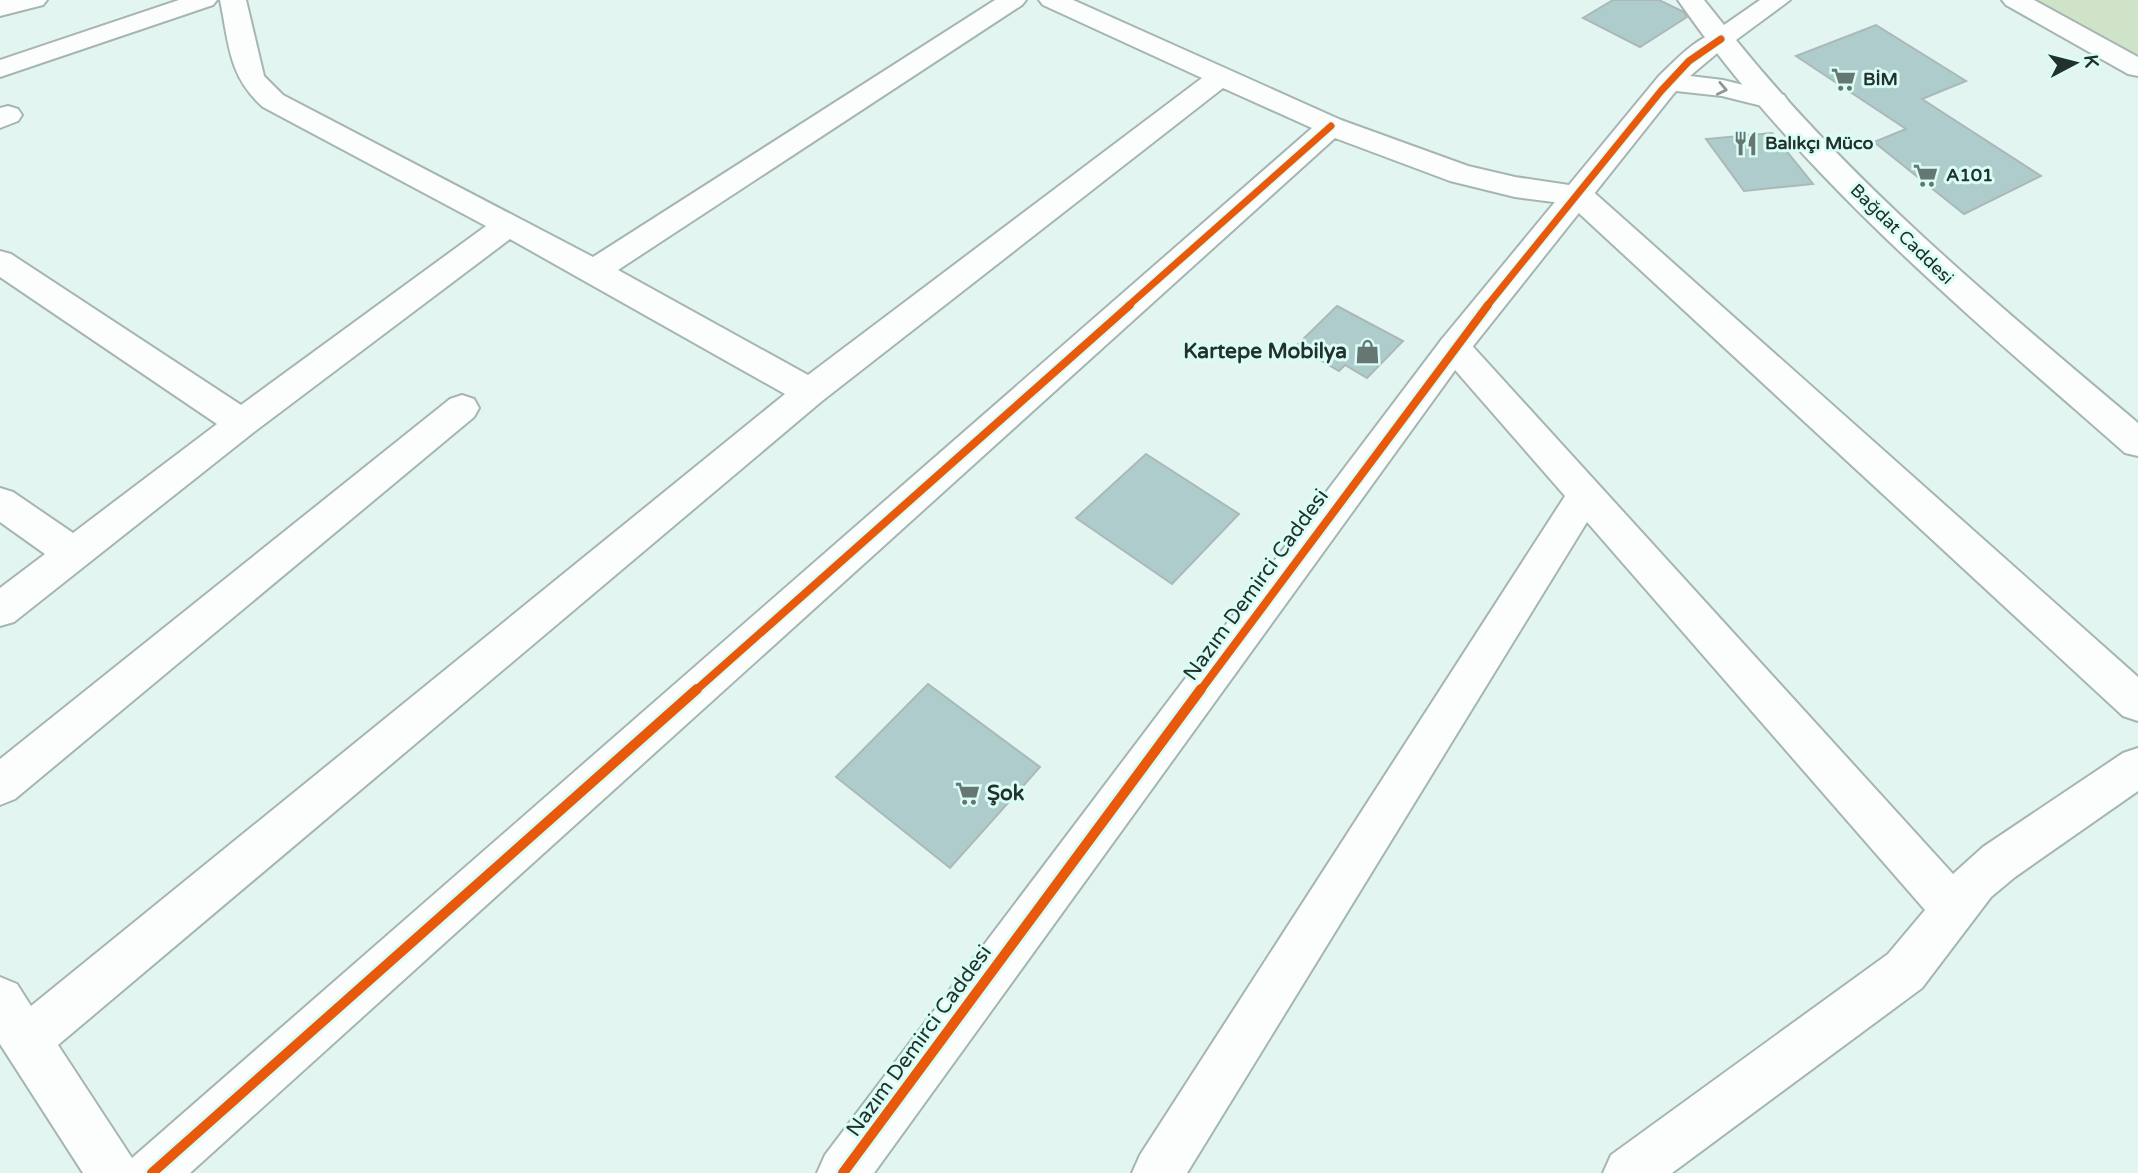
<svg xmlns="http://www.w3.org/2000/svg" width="2138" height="1173" font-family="'Varela Round',sans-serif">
<rect width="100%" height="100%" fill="#e2f5f1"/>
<path fill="#cfe3c9" d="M2034,0H2138V57Z"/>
<path fill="#afcccd" stroke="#aab9b8" stroke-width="2" d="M1613,0H1659L1684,12L1687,17L1640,47L1583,18Z
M1876,25L1966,81L1922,99L2041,176L1964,214L1874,142L1906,129L1796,56Z
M1772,133L1813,184L1744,191L1706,139Z
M1337,306L1403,341L1367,378L1345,365L1339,371L1296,346Z
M1146,454L1239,514L1172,584L1076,518Z
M928,684L1040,767L950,868L836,777Z"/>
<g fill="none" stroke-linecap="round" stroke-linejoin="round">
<defs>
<path id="minor" d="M0,0H47L43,5L0,16Z
M179,0H217L213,5L0,77V60Z
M220,0H246L264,76L283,95L593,257L995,0H1026L1022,5L618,270L808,375L1202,78L1043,5L1039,0H1073L1341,120L1468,166L1515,177L1589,188L2138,677V721L2123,716L1569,204L1515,197L1450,181L1335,138L190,1173H83L0,1044V977L17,984L31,1006L785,394L510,239L254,432L14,622L0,626V588L45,554L0,522V488L13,492L73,533L217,424L0,277V251L11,254L241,405L486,226L263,107C228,76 229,43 220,0ZM1223,88L1312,128L132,1158L58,1045L822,401Z
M2002,0H2034L2138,57V76L2128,74L2006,5Z
M8,106L18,109L22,115L18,121L0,128V108Z
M1454,335L1466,339L1953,874L1983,847L2123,753L2138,748V791L2015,877L1991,897L1922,988L1672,1173H1603L1611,1155L1888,954L1925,910L1587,522L1187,1173H1132L1140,1155L1565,496L1442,355L1437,347L1442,339Z
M462,395L474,399L479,408L474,417L15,799L0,805V759L450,399Z"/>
<path id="tertiary" d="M1721,31L1730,33L1734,39L1690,76L1723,80L1784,95L1788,101L1784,107L1774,109L1722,96L1676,91L1671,97L1466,355L874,1173H817L825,1155L1442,339L1659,76C1677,59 1696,37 1721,31Z"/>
<path id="secondary" d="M1678,0H1704L1724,25L1760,0H1790L1736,40C1854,186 1996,303 2138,423V456L2125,453C1966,313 1800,176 1678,0Z"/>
</defs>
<use href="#minor" stroke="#a6b5b2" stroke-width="4"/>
<use href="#tertiary" stroke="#a6b5b2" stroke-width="4"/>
<use href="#secondary" stroke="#a6b5b2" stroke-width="4"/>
<use href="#minor" fill="#fbfefd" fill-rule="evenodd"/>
<use href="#tertiary" fill="#fbfefd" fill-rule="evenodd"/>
<use href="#secondary" fill="#fbfefd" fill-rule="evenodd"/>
<defs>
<path id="cycleway-far2" d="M1128,306L1331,126
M1487,306L1661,91L1689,61L1721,39"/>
<path id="cycleway-far1" d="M695,691L1130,305
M1200,691L1488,305"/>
<path id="cycleway" d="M152,1173L697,689
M843,1173L1201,689"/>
</defs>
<use href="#cycleway-far2" stroke="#dafdf5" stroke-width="10"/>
<use href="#cycleway-far1" stroke="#dafdf5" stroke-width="12"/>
<use href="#cycleway" stroke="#dafdf5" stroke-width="15"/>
<use href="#cycleway-far2" stroke="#e8590c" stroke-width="7"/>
<use href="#cycleway-far1" stroke="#e8590c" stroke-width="8"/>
<use href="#cycleway" stroke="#e8590c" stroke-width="10"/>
</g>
<defs><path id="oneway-chevron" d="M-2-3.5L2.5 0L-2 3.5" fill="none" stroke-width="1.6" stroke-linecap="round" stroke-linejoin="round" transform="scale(1.75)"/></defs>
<use stroke="#8f9896" href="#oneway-chevron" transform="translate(1722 89) rotate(12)"/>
<defs>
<symbol id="supermarket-bare" viewBox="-9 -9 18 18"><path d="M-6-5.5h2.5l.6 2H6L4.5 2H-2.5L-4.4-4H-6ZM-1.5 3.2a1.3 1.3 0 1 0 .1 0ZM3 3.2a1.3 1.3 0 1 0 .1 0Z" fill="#667672" stroke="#dafdf5" stroke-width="2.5" paint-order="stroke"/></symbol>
<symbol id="restaurant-bare" viewBox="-9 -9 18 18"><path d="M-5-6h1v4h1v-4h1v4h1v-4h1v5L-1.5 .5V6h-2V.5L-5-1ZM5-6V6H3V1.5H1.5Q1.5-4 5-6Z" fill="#667672" stroke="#dafdf5" stroke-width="2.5" paint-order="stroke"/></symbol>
<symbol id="shop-bare" viewBox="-9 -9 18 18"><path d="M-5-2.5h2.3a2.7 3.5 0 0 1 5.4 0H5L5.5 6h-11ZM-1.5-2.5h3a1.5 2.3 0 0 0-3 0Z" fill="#667672" stroke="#dafdf5" stroke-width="2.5" paint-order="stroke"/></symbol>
</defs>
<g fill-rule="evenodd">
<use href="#supermarket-bare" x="1826" y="62" width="35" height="35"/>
<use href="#restaurant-bare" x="1728" y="126" width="35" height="35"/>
<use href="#supermarket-bare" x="1908" y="158" width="35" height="35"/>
<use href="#shop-bare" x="1350" y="334" width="35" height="35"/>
<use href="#supermarket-bare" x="950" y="776" width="35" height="35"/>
</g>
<g text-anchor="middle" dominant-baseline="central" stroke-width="6" stroke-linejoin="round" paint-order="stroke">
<g font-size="18" font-weight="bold" fill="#23312e" stroke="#dafdf5" text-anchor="start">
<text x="1863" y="79">BİM</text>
<text x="1765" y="143">Balıkçı Müco</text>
<text x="1946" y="175">A101</text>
</g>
<g font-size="18" fill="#23312e" stroke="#dafdf5">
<text transform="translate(1902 234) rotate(44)">Bağdat Caddesi</text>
</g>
<g font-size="21" font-weight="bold" fill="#23312e" stroke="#dafdf5" text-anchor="end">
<text x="1347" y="351">Kartepe Mobilya</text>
<text x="987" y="793" text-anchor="start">Şok</text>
</g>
<g font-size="21" fill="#23312e" stroke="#dafdf5">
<text transform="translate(1256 585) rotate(-54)">Nazım Demirci Caddesi</text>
<text transform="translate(919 1041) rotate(-54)">Nazım Demirci Caddesi</text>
</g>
</g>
<g transform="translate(2075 63) rotate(83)" stroke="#dafdf5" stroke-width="5" paint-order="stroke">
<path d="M0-5L12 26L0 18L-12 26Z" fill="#23312e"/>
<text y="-10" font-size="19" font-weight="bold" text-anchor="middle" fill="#23312e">K</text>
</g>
</svg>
